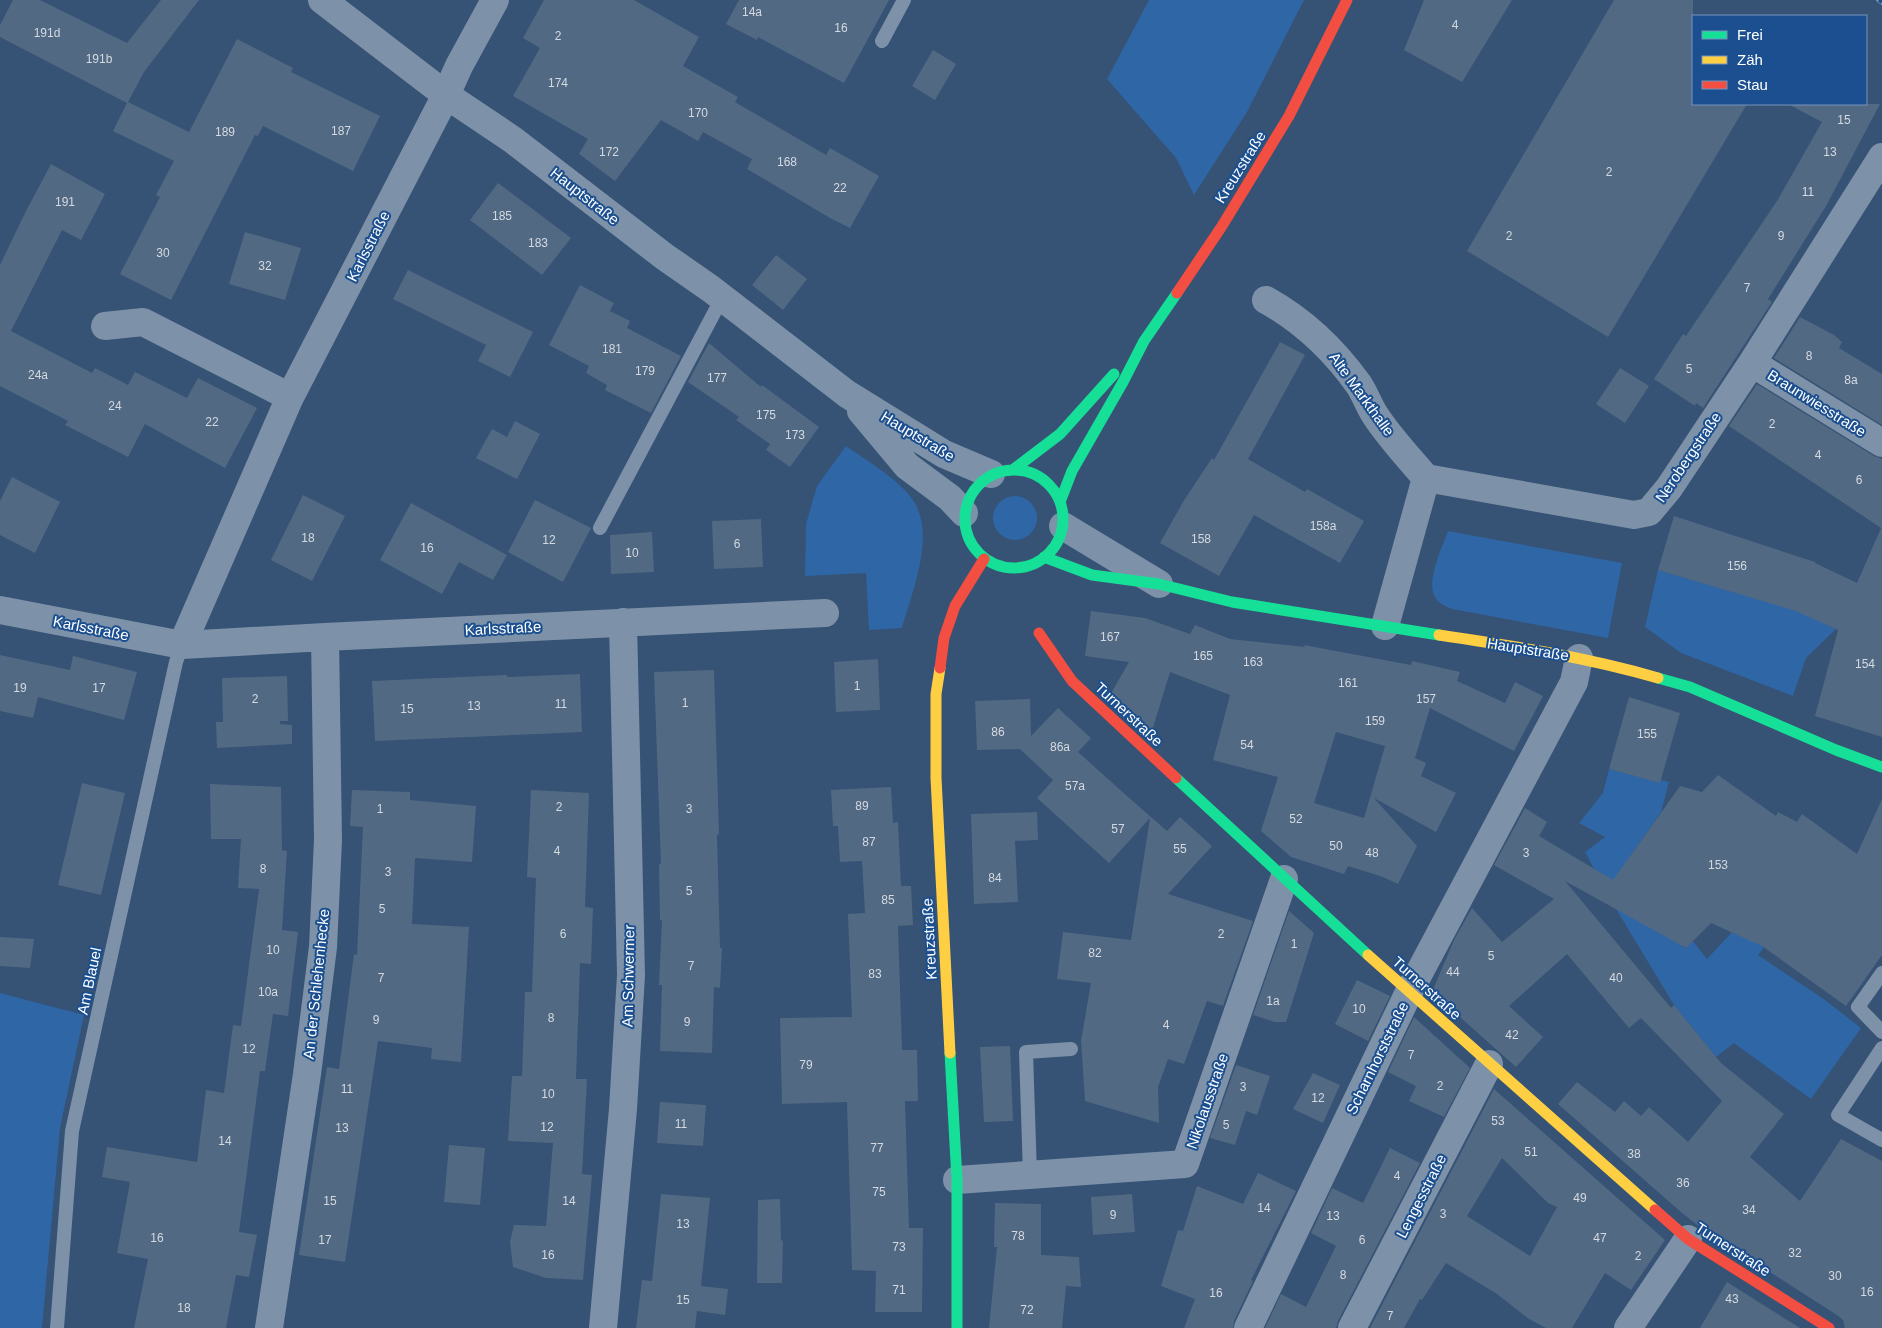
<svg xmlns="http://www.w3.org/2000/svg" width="1882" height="1328" font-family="Helvetica,sans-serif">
<rect width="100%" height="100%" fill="#365274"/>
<path fill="#2f66a5" d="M1149,0H1304L1247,112L1194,195L1176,158L1107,79Z
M846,446C866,460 905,483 916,505C934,540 912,592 902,628L869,630L866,573L805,576L806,524L817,486Z
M993 518a22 22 0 1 1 44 0a22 22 0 1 1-44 0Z
M1448,531L1622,563L1608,638L1452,609C1445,606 1437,603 1434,595C1427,580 1442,547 1448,531Z
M1658,570L1802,612L1836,629L1806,658L1793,696L1681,653L1645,627Z
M1609,769L1654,781L1660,783L1661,780L1669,782L1661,812L1629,858L1640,916L1685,948L1693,941L1707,959L1732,932L1798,903L1758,955L1825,1000L1861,1028L1811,1099L1734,1043L1716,1057L1674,1005L1613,904L1585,852L1605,837L1579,823L1603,793Z
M0,993L84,1015L60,1128L42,1328H0Z"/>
<path fill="#526984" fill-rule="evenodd" d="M13,0H40L127,43L161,0H199L144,72L128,102L189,132L237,39L293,68L291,72L380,116L353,171L263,126L258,136L255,135L171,300L120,274L160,197L156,195L174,161L113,131L127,103L0,37V25Z
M544,0H634L699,37L683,66L738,97L735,102L826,155L830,148L879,176L850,228L830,218L747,169L752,159L703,132L698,141L661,120L615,181L579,154L588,139L513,96L540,48L523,38Z
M739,0H889L844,83L758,37L757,40L726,24Z
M1424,0H1512L1462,82L1404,50Z
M1614,0H1693V104H1747L1608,337L1467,251Z
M933,50L956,64L935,100L912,86Z
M1788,104H1880L1826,206L1768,299L1772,302L1703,408L1696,403L1695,406L1654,379L1683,334L1686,336L1777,201L1822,122Z
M51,164L105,194L81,240L62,230L11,331L92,373L95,368L128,385L135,372L187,398L198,378L257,408L225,468L145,424L128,457L65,425L68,421L0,386V265L26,211Z
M498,183L571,238L542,275L470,220Z
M245,232L301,248L285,300L229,284Z
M776,255L807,279L783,310L752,285Z
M408,270L533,332L510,377L478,361L486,345L393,299Z
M580,285L614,303L610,311L630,321L627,328L681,356L651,413L605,390L607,385L586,373L589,366L549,345Z
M1800,317L1834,335L1842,342L1839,348L1882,374V425L1774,358Z
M1280,342L1305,355L1248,459L1305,492L1307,489L1364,521L1340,563L1254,515L1219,576L1160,543L1183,502L1212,458L1214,460Z
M709,343L761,387L762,385L819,427L790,467L766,450L770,444L736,420L739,417L688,382Z
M1620,368L1649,386L1625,423L1596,404Z
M1757,384L1874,456L1882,459V737L1815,716L1838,630L1796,611L1658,570L1674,516L1815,562V563L1857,583L1881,528L1729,426Z
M515,421L540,434L517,479L476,458L492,429L507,437Z
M12,477L60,502L35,553L0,535V501Z
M303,495L345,516L312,581L271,560Z
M535,500L591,528L563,582L508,552Z
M411,503L507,555L493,580L459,562L442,594L380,560Z
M761,519L763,567L714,569L712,521Z
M652,532L654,572L611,574L610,535Z
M1091,611L1145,618L1190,634L1195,625L1230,639L1305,647L1304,645L1411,665L1412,661L1460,672L1457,681L1505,703L1515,682L1543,696L1514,751L1430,708L1415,758L1426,763L1421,776L1456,793L1436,832L1374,798L1417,846L1398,884L1383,877L1348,866L1344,874L1291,857L1261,831L1278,777L1213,760L1230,695L1170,672L1151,734L1110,695L1129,662L1085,656ZM1336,732L1385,746L1364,818L1314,803Z
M0,655L70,670L73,656L137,672L124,720L38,697L33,718L0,711Z
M878,659L880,710L836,712L834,662Z
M714,670L719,834L717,835L720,948H722L720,988L714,987L712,1053L660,1051L662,985H659L662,920H660L659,864H661L654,672Z
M580,674L582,732L375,741L372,681L507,675V677Z
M287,676L288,721H280V724L292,725V744L217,748L216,722H223L222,678Z
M1629,697L1680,713L1660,783L1609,769Z
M1030,699L1031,736L1058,708L1091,738L1078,752L1127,796L1167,831L1180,817L1212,846L1168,894L1253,921L1223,1006L1207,1001L1184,1064L1168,1059L1158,1087L1159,1123L1085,1101L1081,1041L1091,983L1057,979L1063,932L1131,940L1150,818L1109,863L1037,798L1053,780L1020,749L977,750L975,701Z
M1718,775L1776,816L1778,812L1797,822L1802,814L1857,854L1882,799V955L1846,1006L1762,946L1711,923L1686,948L1565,881L1671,1008L1674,1005L1721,1063L1784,1114L1750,1157L1800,1201L1841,1139L1882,1161V1328H1845L1843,1320L1837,1315L1743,1255L1745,1252L1700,1227L1682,1213L1558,1104L1577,1082L1615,1112L1624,1101L1641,1116L1649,1107L1688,1142L1722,1101L1641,1018L1629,1028L1567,954L1509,1006L1543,1037L1516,1067L1432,992L1454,940L1472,908L1502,942L1554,899L1494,865L1525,808L1547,822L1539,836L1613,880L1680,786L1702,792Z
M82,783L125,793L101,895L58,885Z
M210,784L281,787L282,850L287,851L282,930L298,932L288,1016L273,1014L265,1071H260L239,1232L257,1235L249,1277L236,1275L226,1328H134L148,1259L117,1253L130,1182L102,1177L107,1147L197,1162L206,1090L224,1093L233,1025L241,1026L259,889L238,888L241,839H211Z
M891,787L893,823L898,822L901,886H911L913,925L898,926L902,1050H917L918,1101H905L909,1228H923L922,1312H875L876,1271L852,1270L847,1102L782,1104L780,1018L852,1017L848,914L865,913L862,861L840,862L838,826H833L831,790Z
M352,790L410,792V800L476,806L472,862L415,858L412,924L469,927L461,1062L431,1059L432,1048L378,1041L345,1262L299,1255L327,1067L339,1069L354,954L357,955L363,827L350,826Z
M531,790L589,793L585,907L593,908L591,964L580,963L576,1079H587L582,1174L592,1175L583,1280L546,1278L513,1267L510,1242L514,1225L546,1226L553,1143L508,1141L512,1076H522L525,992H532L536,878L527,877Z
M1037,812L1038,840L1015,841L1018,902L974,904L971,814Z
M1289,911L1314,933L1286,1022H1275L1253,1015Z
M0,937L34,939L30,968L0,966Z
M1357,980L1390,996L1368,1041L1335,1024Z
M1414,1017L1470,1068L1444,1117L1409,1101L1416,1086L1388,1072Z
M1010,1046L1013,1121L984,1122L980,1047Z
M1236,1065L1270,1076L1257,1115L1246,1111L1235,1145L1210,1138Z
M1313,1073L1340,1085L1323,1123L1293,1109Z
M1494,1089L1665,1240L1631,1290L1605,1273L1572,1328H1546L1529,1319L1497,1294L1446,1263L1422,1300L1420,1299L1404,1328H1370ZM1502,1158L1548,1203L1557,1207L1530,1256L1467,1216Z
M660,1102L706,1105L703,1146L657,1143Z
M449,1145L485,1148L480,1205L444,1202Z
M1390,1148L1420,1163L1338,1321L1336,1328H1265L1281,1294L1306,1307L1336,1246L1311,1233L1332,1188L1363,1203Z
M1258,1173L1296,1191L1251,1280L1253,1281L1234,1321L1233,1328H1184L1195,1299L1161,1286L1178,1230L1183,1231L1197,1186L1243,1204Z
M661,1194L710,1198L701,1286L728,1289L725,1315L697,1311L695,1328H636L642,1280L652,1281Z
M1132,1194L1135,1232L1093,1235L1091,1197Z
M780,1199L781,1241L783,1240L782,1283H757L758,1200Z
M995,1203L1041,1204V1255L1079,1257L1081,1287L1066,1286L1062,1328H989L997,1247H994Z
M1727,1282L1800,1328H1700Z"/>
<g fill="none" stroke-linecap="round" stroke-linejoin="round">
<path stroke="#7d92a8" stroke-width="14" d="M882,41L904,0
M600,528L722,298
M1882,973L1858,1007L1882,1032
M1882,1048L1838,1115L1882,1140
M1030,1175L1026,1052L1071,1049
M57,1328L72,1131L176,662L182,645"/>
<path stroke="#7d92a8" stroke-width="28" d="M322,0L446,95L513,140L665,257L711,289L847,394L944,454L991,474
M1266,300C1304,321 1334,350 1359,385C1365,394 1369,406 1375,415C1390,438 1409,458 1426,478
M105,326L143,322L290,397
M1752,363L1882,443
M861,411L907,466L950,498L964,513
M1426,478L1634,515L1649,512L1669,488L1752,363L1882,157
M1063,526L1159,584
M0,610L182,645L325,637L825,613
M1385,626L1426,478
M182,645L290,397L446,95L459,66L495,0
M957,1180L1185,1164L1284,879
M269,1328L307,1074L323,947L328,840L325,637
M603,1328L623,1109L631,975L623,622
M1248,1328L1409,992L1574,682L1579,658
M1352,1328L1489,1064
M1628,1328L1688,1239"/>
<path stroke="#16e098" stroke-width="11" d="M1014,469L1060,434L1114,374
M965 519a49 49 0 1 1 98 0a49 49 0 1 1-98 0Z
M1060,502L1072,471L1123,382L1144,341L1177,293
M1044,557L1092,575L1159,584L1232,602L1439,635
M1658,678L1690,687L1836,750L1882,767
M1176,778L1368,955
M950,1053L957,1180V1328"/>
<path stroke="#ffcf43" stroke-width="11" d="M1439,635C1513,646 1586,657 1658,678
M940,668L936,694V778L950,1053
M1368,955L1655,1210"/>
<path stroke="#f24e42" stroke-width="11" d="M1177,293L1222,226L1289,116L1347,0
M1039,633L1072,681L1176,778
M940,668L944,638L955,606L984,559
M1655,1210L1688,1239L1829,1328"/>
<defs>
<path id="rail" d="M1879,0L1882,2"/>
</defs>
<use href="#rail" stroke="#7e92a7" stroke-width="5.5"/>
<use href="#rail" stroke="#1b4f8f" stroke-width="4" stroke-dasharray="11" stroke-linecap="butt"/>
</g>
<g text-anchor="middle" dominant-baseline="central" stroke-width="4" stroke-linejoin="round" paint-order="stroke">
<g font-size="12" fill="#d4dae0">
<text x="752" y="12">14a</text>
<text x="1455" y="25">4</text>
<text x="841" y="28">16</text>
<text x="47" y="33">191d</text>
<text x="558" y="36">2</text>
<text x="99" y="59">191b</text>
<text x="558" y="83">174</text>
<text x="698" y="113">170</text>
<text x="1844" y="120">15</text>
<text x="341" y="131">187</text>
<text x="225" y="132">189</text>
<text x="609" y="152">172</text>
<text x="1830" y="152">13</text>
<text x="787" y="162">168</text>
<text x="1609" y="172">2</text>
<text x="840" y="188">22</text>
<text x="1808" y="192">11</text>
<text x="65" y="202">191</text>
<text x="502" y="216">185</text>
<text x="1509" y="236">2</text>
<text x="1781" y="236">9</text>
<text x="538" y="243">183</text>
<text x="163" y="253">30</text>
<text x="265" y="266">32</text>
<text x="1747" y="288">7</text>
<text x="612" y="349">181</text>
<text x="1809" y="356">8</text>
<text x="1689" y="369">5</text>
<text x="645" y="371">179</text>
<text x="38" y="375">24a</text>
<text x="717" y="378">177</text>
<text x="1851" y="380">8a</text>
<text x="115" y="406">24</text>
<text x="766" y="415">175</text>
<text x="212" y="422">22</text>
<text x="1772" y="424">2</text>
<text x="795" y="435">173</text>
<text x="1818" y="455">4</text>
<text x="1859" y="480">6</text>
<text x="1323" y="526">158a</text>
<text x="308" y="538">18</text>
<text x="1201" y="539">158</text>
<text x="549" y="540">12</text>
<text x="737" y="544">6</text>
<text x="427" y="548">16</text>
<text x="632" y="553">10</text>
<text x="1737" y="566">156</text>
<text x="1110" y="637">167</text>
<text x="1203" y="656">165</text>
<text x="1253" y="662">163</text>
<text x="1865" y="664">154</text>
<text x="1348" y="683">161</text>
<text x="857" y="686">1</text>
<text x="20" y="688">19</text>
<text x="99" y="688">17</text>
<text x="255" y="699">2</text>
<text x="1426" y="699">157</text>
<text x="685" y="703">1</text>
<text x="561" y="704">11</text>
<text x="474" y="706">13</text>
<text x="407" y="709">15</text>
<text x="1375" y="721">159</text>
<text x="998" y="732">86</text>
<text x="1647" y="734">155</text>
<text x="1247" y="745">54</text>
<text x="1060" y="747">86a</text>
<text x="1075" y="786">57a</text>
<text x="862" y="806">89</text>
<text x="559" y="807">2</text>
<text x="380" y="809">1</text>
<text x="689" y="809">3</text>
<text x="1296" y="819">52</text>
<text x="1118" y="829">57</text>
<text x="869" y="842">87</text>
<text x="1336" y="846">50</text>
<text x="1180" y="849">55</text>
<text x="557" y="851">4</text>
<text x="1372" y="853">48</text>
<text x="1526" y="853">3</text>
<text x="1718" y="865">153</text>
<text x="263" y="869">8</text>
<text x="388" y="872">3</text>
<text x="995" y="878">84</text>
<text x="689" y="891">5</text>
<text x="888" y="900">85</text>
<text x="382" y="909">5</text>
<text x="563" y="934">6</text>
<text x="1221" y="934">2</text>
<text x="1294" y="944">1</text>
<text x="273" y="950">10</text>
<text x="1095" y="953">82</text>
<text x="1491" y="956">5</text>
<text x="691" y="966">7</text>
<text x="1453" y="972">44</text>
<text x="875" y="974">83</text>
<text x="381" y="978">7</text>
<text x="1616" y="978">40</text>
<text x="268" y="992">10a</text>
<text x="1273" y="1001">1a</text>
<text x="1359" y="1009">10</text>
<text x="551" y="1018">8</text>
<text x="376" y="1020">9</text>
<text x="687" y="1022">9</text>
<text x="1166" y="1025">4</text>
<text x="1512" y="1035">42</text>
<text x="249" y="1049">12</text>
<text x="1411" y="1055">7</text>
<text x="806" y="1065">79</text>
<text x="1440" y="1086">2</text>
<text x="1243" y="1087">3</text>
<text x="347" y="1089">11</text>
<text x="548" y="1094">10</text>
<text x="1318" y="1098">12</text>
<text x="1498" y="1121">53</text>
<text x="681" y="1124">11</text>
<text x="1226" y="1125">5</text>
<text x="547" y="1127">12</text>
<text x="342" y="1128">13</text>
<text x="225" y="1141">14</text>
<text x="877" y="1148">77</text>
<text x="1531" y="1152">51</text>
<text x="1634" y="1154">38</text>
<text x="1397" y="1176">4</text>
<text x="1683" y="1183">36</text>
<text x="879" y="1192">75</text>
<text x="1580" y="1198">49</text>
<text x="330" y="1201">15</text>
<text x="569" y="1201">14</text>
<text x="1264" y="1208">14</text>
<text x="1749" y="1210">34</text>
<text x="1443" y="1214">3</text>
<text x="1113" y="1215">9</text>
<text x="1333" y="1216">13</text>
<text x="683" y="1224">13</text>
<text x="1018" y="1236">78</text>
<text x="157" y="1238">16</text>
<text x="1600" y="1238">47</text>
<text x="325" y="1240">17</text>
<text x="1362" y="1240">6</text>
<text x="899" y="1247">73</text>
<text x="1795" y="1253">32</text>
<text x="548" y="1255">16</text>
<text x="1638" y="1256">2</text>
<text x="1343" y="1275">8</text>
<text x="1835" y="1276">30</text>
<text x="899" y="1290">71</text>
<text x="1867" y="1292">16</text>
<text x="1216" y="1293">16</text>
<text x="1732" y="1299">43</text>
<text x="683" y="1300">15</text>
<text x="184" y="1308">18</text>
<text x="1027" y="1310">72</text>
<text x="1390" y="1316">7</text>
</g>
<g font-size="15" fill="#fff" stroke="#1b4f8f">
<text transform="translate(1240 167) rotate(-58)">Kreuzstraße</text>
<text transform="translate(585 196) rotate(38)">Hauptstraße</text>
<text transform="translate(368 246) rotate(-63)">Karlsstraße</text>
<text transform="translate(1362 394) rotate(54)">Alte Markthalle</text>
<text transform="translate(1817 403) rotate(32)">Braunwiesstraße</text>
<text transform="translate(918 436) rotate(31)">Hauptstraße</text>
<text transform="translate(1688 457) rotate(-56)">Nerobergstraße</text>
<text transform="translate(91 628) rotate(11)">Karlsstraße</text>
<text transform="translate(503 628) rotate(-3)">Karlsstraße</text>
<text transform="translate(1528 649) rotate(9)">Hauptstraße</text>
<text transform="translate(1129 714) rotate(43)">Turnerstraße</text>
<text transform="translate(929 939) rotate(-93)">Kreuzstraße</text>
<text transform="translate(628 976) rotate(-89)">Am Schwermer</text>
<text transform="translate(89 981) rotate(-78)">Am Blauel</text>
<text transform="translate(316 984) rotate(-84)">An der Schlehenhecke</text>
<text transform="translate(1427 988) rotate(42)">Turnerstraße</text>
<text transform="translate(1377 1058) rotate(-64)">Scharnhorststraße</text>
<text transform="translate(1207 1101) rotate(-71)">Nikolausstraße</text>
<text transform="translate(1421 1196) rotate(-63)">Lengesstraße</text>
<text transform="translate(1733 1249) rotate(33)">Turnerstraße</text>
</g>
</g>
<rect x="1692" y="15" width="175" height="90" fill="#1b4f8f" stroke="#7695bc"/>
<rect x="1702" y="31" width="25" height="8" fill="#16e098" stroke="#7695bc"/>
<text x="1737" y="40" font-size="15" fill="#ffffff">Frei</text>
<rect x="1702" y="56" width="25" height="8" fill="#ffcf43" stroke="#7695bc"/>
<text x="1737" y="65" font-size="15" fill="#ffffff">Zäh</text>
<rect x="1702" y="81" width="25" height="8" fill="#f24e42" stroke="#7695bc"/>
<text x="1737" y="90" font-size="15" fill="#ffffff">Stau</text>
</svg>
